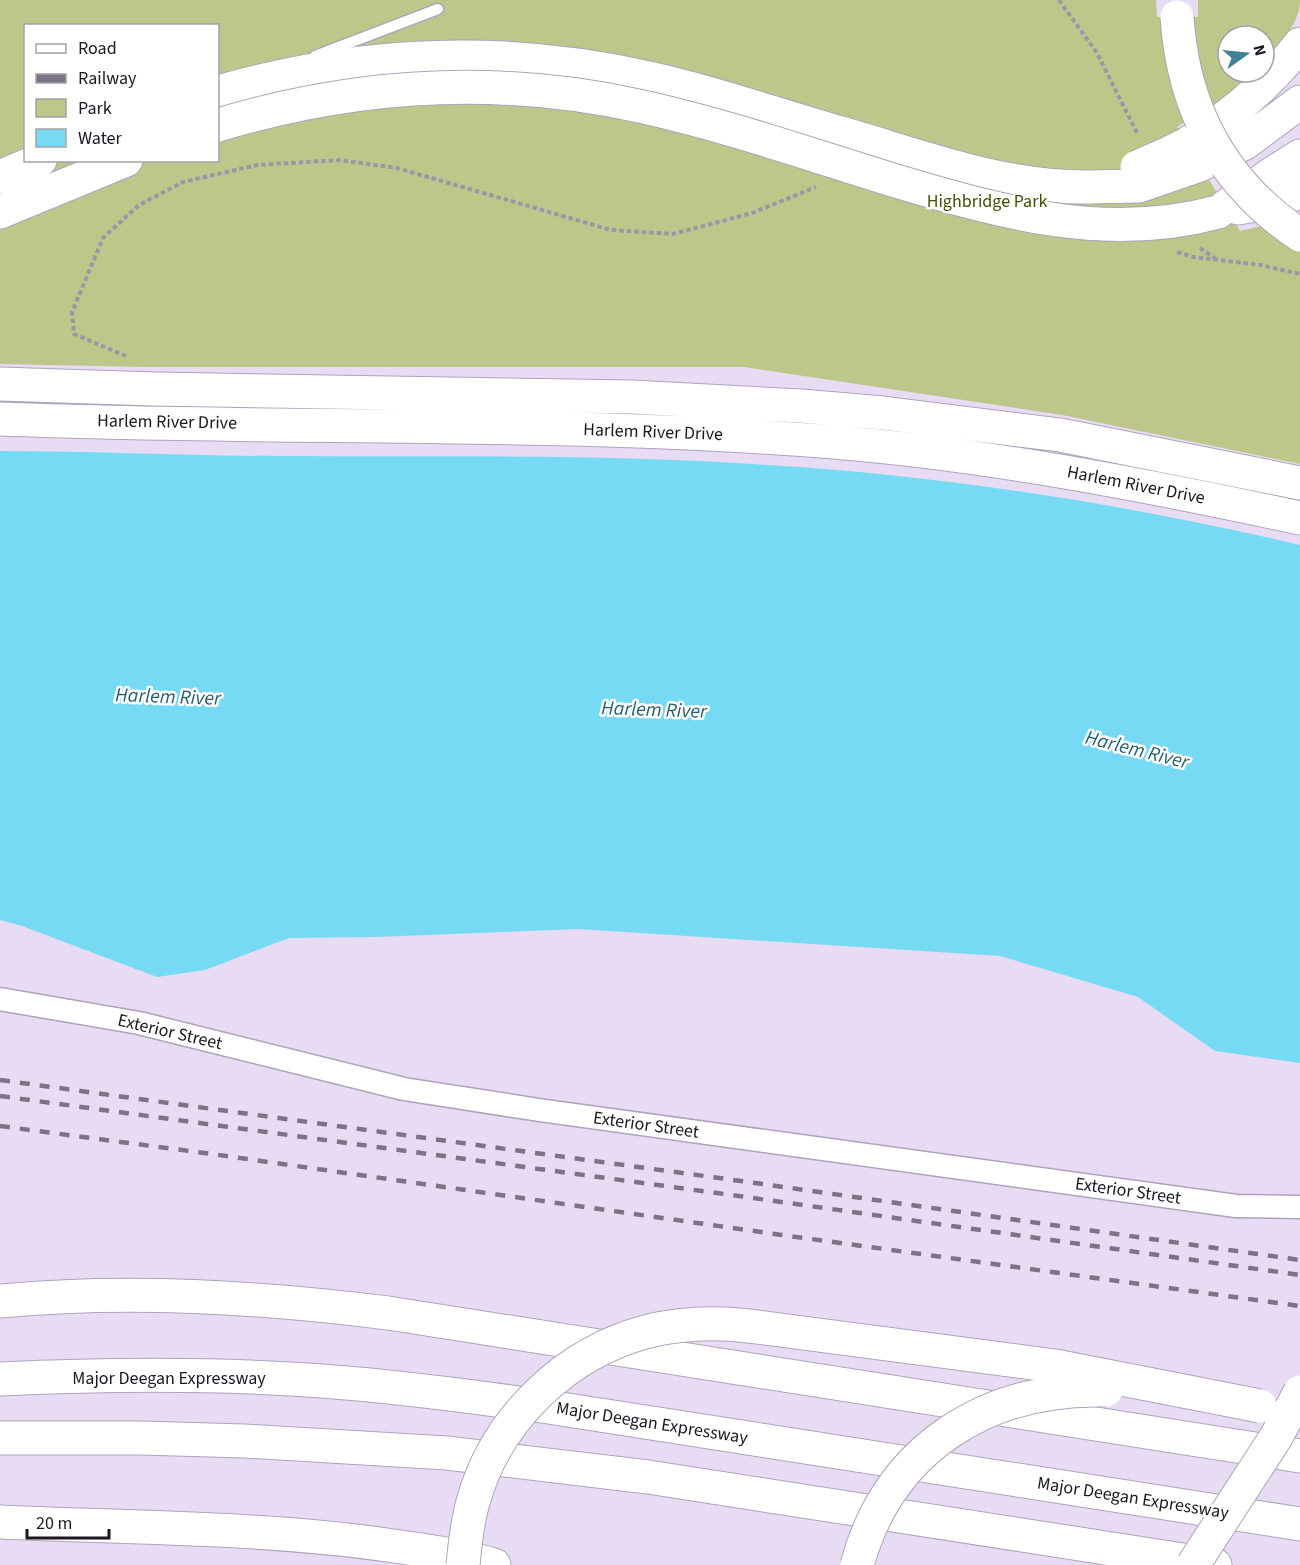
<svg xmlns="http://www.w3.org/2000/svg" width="1300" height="1565" font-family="'Source Sans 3',sans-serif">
<rect width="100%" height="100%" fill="#e8dbf4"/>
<path fill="#bdc78a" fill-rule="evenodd" d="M0,0H1156L1157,17H1198V0H1300C1300,23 1279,46 1264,62V36H1228V72H1254L1220,100L1177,127L1240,231L1300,217V464L1062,415L744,367H145L0,364ZM26,26H218V160H26Z"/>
<path fill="#77daf5" d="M0,451C94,451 188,456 282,456C444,457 606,454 768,465C947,476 1125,504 1300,545V1063L1215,1051L1138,997L1000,956L578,929L375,937L289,938L205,970L157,977L22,926L0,920Z"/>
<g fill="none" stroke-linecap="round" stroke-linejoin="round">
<defs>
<path id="service" d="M315,56L438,9"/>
<path id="minor" d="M0,999L139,1023L404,1089L539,1110L1236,1206L1300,1207"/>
<path id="motorway" d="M218,92C361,51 503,45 649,78C714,92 777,115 841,133C921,156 1003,188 1088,187
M1187,144C1229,117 1270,84 1300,44
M1200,165L1245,143L1300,102
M0,177L40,160
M1238,208L1272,202L1300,192
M0,212L126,160
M1218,212L1270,175L1300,156
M0,384L154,389L632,397L801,406L883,413L1060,435L1300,483
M0,419C278,430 556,420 834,442C991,455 1146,485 1300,518
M0,1301C130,1289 258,1297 388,1313L1300,1456
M0,1379C111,1374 223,1373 334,1382C404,1387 473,1397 542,1406L1300,1524
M0,1438H142L244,1441L447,1453L648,1477L1215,1565
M0,1522C129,1528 259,1527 387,1545C423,1550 459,1555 494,1565"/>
</defs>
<use href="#service" stroke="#afa3bb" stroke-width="13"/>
<use href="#minor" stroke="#afa3bb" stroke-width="25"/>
<use href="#motorway" stroke="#afa3bb" stroke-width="35"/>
<path stroke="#9f95a8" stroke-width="4" stroke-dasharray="4.5 3" stroke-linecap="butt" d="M1059,0L1097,53L1137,133
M1200,248L1216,259
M1177,252L1193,257L1261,265L1300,274
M126,356L74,334L72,312L103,238L139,205L183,182L257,165L340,160L397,168L611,230L673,234L752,213L816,187"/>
<use href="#service" stroke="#fff" stroke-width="10"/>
<use href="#minor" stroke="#fff" stroke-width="22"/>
<use href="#motorway" stroke="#fff" stroke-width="33"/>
<path stroke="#7c7384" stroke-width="4.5" stroke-dasharray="10 10" stroke-linecap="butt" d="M0,1080L741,1181L1300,1260
M0,1096L739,1196L1300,1275
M0,1126L212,1154L782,1235L1300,1306"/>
<defs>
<path id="motorway-bridge" d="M1177,17C1183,109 1223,184 1300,235
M218,125C355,84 498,75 639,106C726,125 811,155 896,181C1004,213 1106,242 1218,212
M1137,167L1169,153L1187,144
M1088,187L1139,186L1200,165
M463,1565C465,1543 467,1523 473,1502C496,1419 566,1352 649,1331C682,1323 715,1322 749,1326L1055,1366L1260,1406
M857,1565C889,1447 988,1387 1106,1390
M1193,1565L1276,1437L1300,1392"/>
</defs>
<use href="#motorway-bridge" stroke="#afa3bb" stroke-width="35" stroke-linecap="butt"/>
<use href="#motorway-bridge" stroke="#fff" stroke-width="33"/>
</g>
<g text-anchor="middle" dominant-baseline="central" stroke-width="5" stroke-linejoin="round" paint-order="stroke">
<g font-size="18" fill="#464f00" stroke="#fff">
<text x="987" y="201">Highbridge Park</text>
</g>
<g font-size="18" fill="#1c1720" stroke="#fff">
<text transform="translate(167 422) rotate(1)">Harlem River Drive</text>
<text transform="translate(653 432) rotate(2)">Harlem River Drive</text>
<text transform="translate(1136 485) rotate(11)">Harlem River Drive</text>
<text transform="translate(170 1032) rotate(13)">Exterior Street</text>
<text transform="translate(646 1125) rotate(8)">Exterior Street</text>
<text transform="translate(1128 1191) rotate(8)">Exterior Street</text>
<text x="169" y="1378">Major Deegan Expressway</text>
<text transform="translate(652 1423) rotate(9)">Major Deegan Expressway</text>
<text transform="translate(1133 1498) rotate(9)">Major Deegan Expressway</text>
</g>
<g font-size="20" font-style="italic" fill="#28606e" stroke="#fff">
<text transform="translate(168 697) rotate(2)">Harlem River</text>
<text transform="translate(654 710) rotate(2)">Harlem River</text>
<text transform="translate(1137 750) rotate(14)">Harlem River</text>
</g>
</g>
<rect x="24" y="24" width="195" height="138" fill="#ffffff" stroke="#a4a2a6" stroke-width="1.5"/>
<rect x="36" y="44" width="30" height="9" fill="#ffffff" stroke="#a4a2a6" stroke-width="1.5"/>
<text x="78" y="54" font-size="18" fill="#1c1720">Road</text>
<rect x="36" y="74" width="30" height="9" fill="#7c7384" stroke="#a4a2a6" stroke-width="1.5"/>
<text x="78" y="84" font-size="18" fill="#1c1720">Railway</text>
<rect x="36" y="99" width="30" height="18" fill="#bdc78a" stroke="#a4a2a6" stroke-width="1.5"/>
<text x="78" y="114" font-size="18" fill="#1c1720">Park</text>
<rect x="36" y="129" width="30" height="18" fill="#77daf5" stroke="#a4a2a6" stroke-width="1.5"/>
<text x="78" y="144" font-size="18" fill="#1c1720">Water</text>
<g transform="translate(1246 54) rotate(75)"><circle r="28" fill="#ffffff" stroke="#a4a2a6" stroke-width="1.5"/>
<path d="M0-4.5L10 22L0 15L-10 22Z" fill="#408294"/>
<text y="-9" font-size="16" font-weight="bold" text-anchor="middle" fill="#1c1720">N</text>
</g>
<path d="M27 1529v9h82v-9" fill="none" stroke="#1c1720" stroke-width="3"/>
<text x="36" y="1529" font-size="18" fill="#1c1720" stroke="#ffffff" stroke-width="4.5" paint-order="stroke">20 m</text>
</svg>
